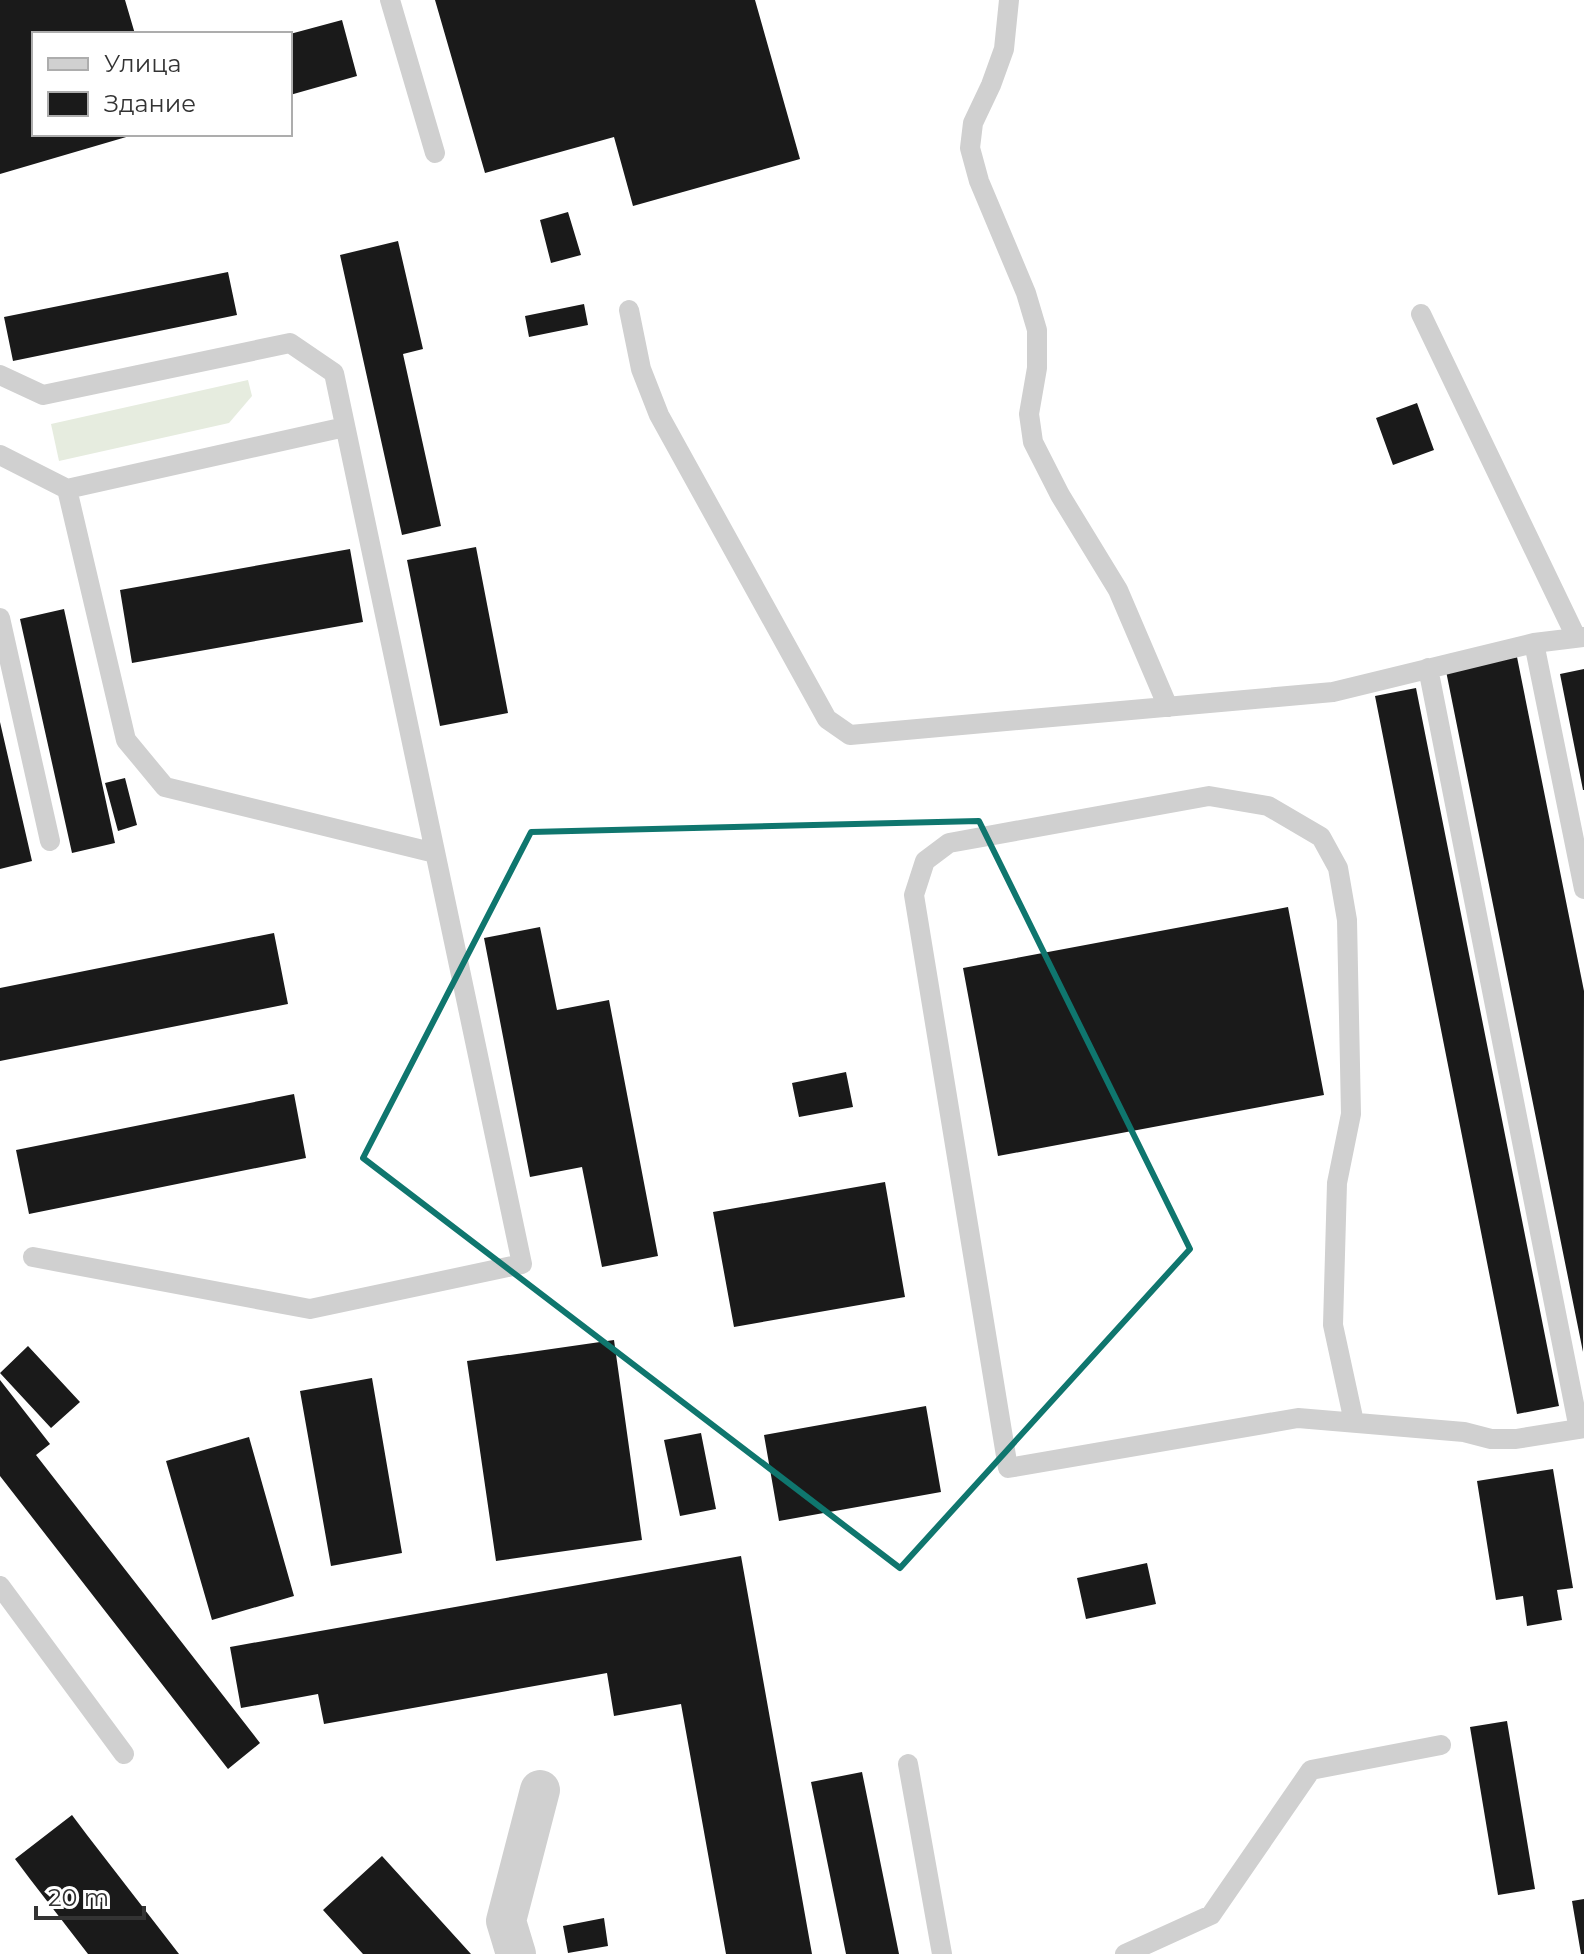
<svg xmlns="http://www.w3.org/2000/svg" width="1584" height="1954" font-family="Montserrat,sans-serif">
<rect width="100%" height="100%" fill="#fff"/>
<path fill="#e6ecdf" d="M248,380L252,396L229,423L59,461L51,424Z"/>
<path fill="#1a1a1a" d="M0,0H125L135,34H34V134L133,135L0,174Z
M435,0H755L800,159L633,206L614,137L485,173Z
M342,20L357,76L290,95V34Z
M568,212L581,255L551,263L540,220Z
M398,241L423,349L403,354L441,526L402,535L340,255Z
M228,272L237,315L13,361L4,317Z
M584,304L588,325L529,337L525,316Z
M1417,403L1434,450L1393,465L1376,418Z
M476,547L508,713L440,726L407,560Z
M350,549L363,622L132,663L120,590Z
M64,609L115,843L72,853L20,619Z
M1517,657L1584,991L1583,1352L1446,671Z
M1584,669V790H1583L1560,674Z
M1416,688L1559,1406L1517,1414L1375,696Z
M0,722L32,861L0,869Z
M125,778L137,825L118,831L105,783Z
M1288,907L1324,1095L998,1156L963,968Z
M540,927L557,1010L609,1000L658,1256L602,1267L582,1167L530,1177L484,938Z
M274,933L288,1004L0,1061V988Z
M846,1072L853,1107L799,1117L792,1083Z
M294,1094L306,1158L29,1214L16,1150Z
M885,1182L905,1297L734,1327L713,1212Z
M614,1340L642,1540L496,1561L467,1361Z
M28,1346L80,1402L51,1428L0,1373Z
M372,1378L402,1553L331,1566L300,1391Z
M0,1380L50,1444L36,1455L260,1743L228,1769L0,1476Z
M926,1406L941,1492L779,1521L764,1435Z
M701,1433L716,1509L680,1516L664,1440Z
M249,1437L294,1596L212,1620L166,1461Z
M1553,1469L1573,1588L1557,1590L1562,1620L1527,1626L1523,1596L1496,1600L1477,1481Z
M741,1556L812,1954H726L681,1704L614,1716L607,1673L324,1724L318,1694L241,1708L230,1647Z
M1147,1563L1156,1604L1086,1619L1077,1578Z
M1507,1721L1535,1889L1498,1895L1470,1727Z
M862,1772L899,1954H846L811,1782Z
M72,1815L87,1835L179,1954H88L30,1879L15,1859Z
M382,1856L471,1954H363L323,1910Z
M1584,1899V1954H1581L1572,1901Z
M604,1918L608,1946L568,1953L563,1926Z"/>
<g fill="none" stroke-linecap="round" stroke-linejoin="round">
<path stroke="#d0d0d0" stroke-width="20" d="M390,0L435,153
M1009,0L1004,49L991,85L973,123L970,148L979,181L1026,293L1037,330V368L1029,414L1033,442L1060,495L1118,590L1168,707
M629,310L641,369L659,415L827,719L850,735L1333,692L1534,643L1584,637
M1421,314L1576,637
M0,375L43,395L290,343L334,373L522,1264L310,1309L33,1257
M0,455L67,489L345,427
M67,489L126,740L165,787L435,853
M0,618L50,841
M1534,643L1584,889
M1428,668L1579,1429
M1354,1422L1333,1325L1337,1183L1351,1114L1347,920L1338,868L1321,837L1268,806L1209,796L949,843L925,861L914,895L1008,1468L1298,1418L1464,1432L1491,1439H1516L1584,1428
M0,1586L124,1754
M908,1764L942,1954
M1125,1954L1211,1915L1311,1770L1441,1745"/>
<path stroke="#d0d0d0" stroke-width="40" d="M516,1954L506,1921L540,1790"/>
</g>
<path fill="none" stroke="#0f766e" stroke-width="6" stroke-linejoin="round" d="M979,821L1190,1249L900,1568L363,1158L531,832Z"/>
<rect x="32" y="32" width="260" height="104" fill="#ffffff" stroke="#adadad" stroke-width="2"/>
<rect x="48" y="58" width="40" height="12" fill="#d0d0d0" stroke="#adadad" stroke-width="2"/>
<text x="104" y="72" font-size="24" fill="#333333">Улица</text>
<rect x="48" y="92" width="40" height="24" fill="#1a1a1a" stroke="#adadad" stroke-width="2"/>
<text x="104" y="112" font-size="24" fill="#333333">Здание</text>
<path d="M36 1906v12h108v-12" fill="none" stroke="#333333" stroke-width="4"/>
<text x="48" y="1906" font-size="24" fill="#333333" stroke="#ffffff" stroke-width="6" paint-order="stroke">20 m</text>
</svg>
